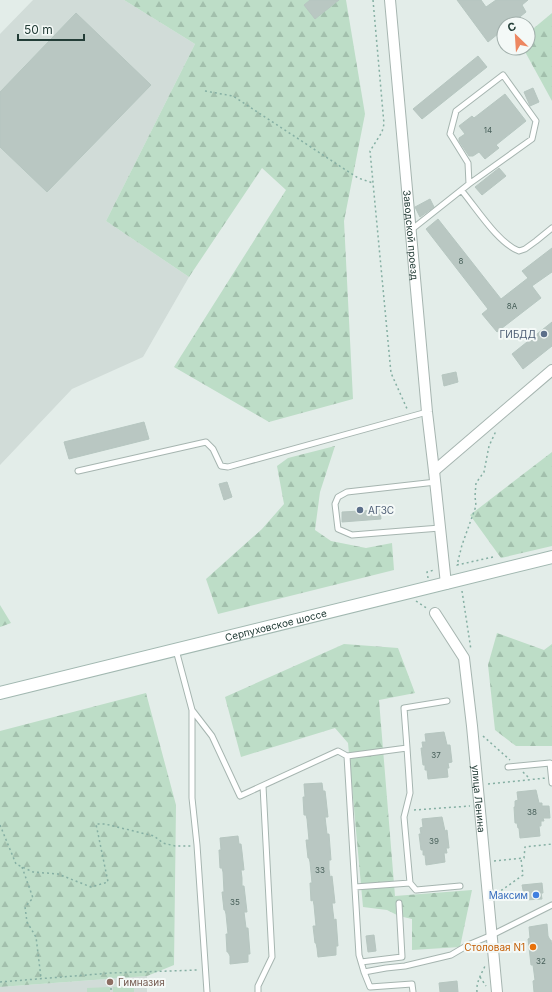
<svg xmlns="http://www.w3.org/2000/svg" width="552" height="992" font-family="Inter,sans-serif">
<defs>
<pattern id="forest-firs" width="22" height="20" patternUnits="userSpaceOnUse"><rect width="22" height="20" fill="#bdddc7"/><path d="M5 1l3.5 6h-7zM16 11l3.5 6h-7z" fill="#a2bfac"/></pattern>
</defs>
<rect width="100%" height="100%" fill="#e3ede9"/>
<path fill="#d1dcd8" d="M33,0H124L195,44L106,221L189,277L143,357L72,389L0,465V34Z
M147,976V992H0V987Z"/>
<path fill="url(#forest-firs)" d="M124,0H346L365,114L344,221L353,399L269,422L174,367L286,190L262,168L189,277L106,221L195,44Z
M552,13V101L523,48H528V33Z
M335,446L320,492L315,530L331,541L366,548L392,543L394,570L218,614L206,579L262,529L284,504L277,466L288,458Z
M552,452V546L501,558L470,515Z
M0,605L11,623L0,627Z
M497,633L544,650L552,644V746H516L495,730L488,665Z
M344,644L398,648L415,693L379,700L395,896L472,890L460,947L412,950V919L399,916L387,910L363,907L348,743L335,728L241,757L225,697Z
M146,693L176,805L174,965L147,976L0,987V731Z"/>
<path fill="#bdddc7" d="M134,986V992H113V987Z
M110,987V992H87V988Z"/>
<path fill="#b9c7c2" stroke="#b6c6c0" d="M310,0H339L315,19L304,5Z
M457,0H481L486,7L496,0H528L522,5L526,12L511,24H504V29L488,42Z
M76,13L151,85L47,192L0,147V92Z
M478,56L487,67L422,119L413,109Z
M533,88L539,102L530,106L524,92Z
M505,94L526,121L496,145L499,148L485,159L479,152L473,156H469L459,141V138L465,134L459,126L472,116L474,118Z
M499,168L506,176L482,195L475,187Z
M430,199L434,207L420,217L415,207Z
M438,219L501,299L528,278L522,271L552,248V272L532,286L541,298L497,332L482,314L488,309L426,229Z
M552,322V346L523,369L512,354Z
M456,372L458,382L444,386L442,375Z
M144,422L149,439L69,459L64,442Z
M227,482L232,497L224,500L219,484Z
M380,510L381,519L342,522V512Z
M444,732L447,745H450L452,762L448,763L449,768H447L448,777L428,779L427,770H425V765H423L421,748H423L422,742H426L425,734Z
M322,783L323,791H325L326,799L328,817H325L327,834H329L331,860H329V869L330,877L332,876L335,903H332L333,912L334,920L336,919L338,946H336V955L318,957L317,948L316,943H315L313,926H316L314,905L313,900L311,901L310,883H312L310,862L309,858H308L306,840H309L307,819L306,815H304L303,797H305L304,784Z
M536,790L539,803H542V806H549L550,818H543L544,821H541V826H539L540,836L520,838L519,828H518L517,823H515L514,807H515V801L518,800L517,792Z
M442,817L445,831L447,830L449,848H446L447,853H444L445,862L426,865L425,855H423V850H421L419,834H421L420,828L423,827L422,819Z
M238,836L239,844H241L242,852L244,870H241L242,878V886H244L247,912H244L246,928H248L250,954H248V962L230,964V956L228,952H227L226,934H228L226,914L225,910H224L222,892H224L223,872L222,868H220L219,850H221L220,838Z
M542,883L543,893H541L542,899L525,900L522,885Z
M547,924L548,936L550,940H551L552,947V992H534L533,981L535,980L533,965H531L530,956L528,939L530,938L529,927Z
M374,935L376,951L368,952L366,936Z
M457,981L458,992H440L439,983Z"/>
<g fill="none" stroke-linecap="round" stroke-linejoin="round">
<defs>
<path id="lane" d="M462,191C477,209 498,243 519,251L525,249L536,241L552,228
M411,230L469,184L468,163L450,134L456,111L503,75L536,121L532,139L469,184
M78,471L206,442L213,449L221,466L228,467L427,412
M436,482L347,492L338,497L335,504L338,529L352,535L440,528
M176,650L192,710L212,736L240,796L338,751L347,756L359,955L364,972L370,987L412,984L413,992
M192,710V798L197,845L207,992
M407,748L404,708L447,701
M347,756L407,748L410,793L404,817L410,883L355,887
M508,767L550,763L552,783
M410,883L416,890L460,886
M361,962L402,957L399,903
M364,972L386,968L405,966L451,955L468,945L492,935L552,905
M258,992V986L272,957L263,786"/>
<g id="street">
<path id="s1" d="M390,0L427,412L434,471L446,584"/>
<path d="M434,471L552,370"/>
<path id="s2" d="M435,613L464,658L472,726L497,992"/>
</g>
<g id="secondary">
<path id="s3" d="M0,693L552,557"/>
</g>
</defs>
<use href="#lane" stroke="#a6b5b0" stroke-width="7"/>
<use href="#street" stroke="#a6b5b0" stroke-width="12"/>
<use href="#secondary" stroke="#a2b8b1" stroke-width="14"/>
<path stroke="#85afa3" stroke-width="1.5" stroke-dasharray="2 3" stroke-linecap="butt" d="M373,0L384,124L382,132L370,151L391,373L408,411
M205,91L233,96L358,178L373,183
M493,557L457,565L462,545L476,506L475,496L476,483L484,472L489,446L496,431
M428,578L427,572L434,570
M462,591L471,650
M416,601L428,609
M483,736L510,760
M523,772L530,779
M488,784L546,778
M414,810L470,806
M0,825L16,864L33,872L58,874L91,887L108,882L96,824H105L154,836L163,843L175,846H191
M494,861L524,858L525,847L552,844
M22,867L33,898L25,907L27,922L36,937L41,978
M496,890H502L523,875L521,859
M480,977L486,986
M0,982L111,973L198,970
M111,983V992
M477,992C476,982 481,975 485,966"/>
<use href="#lane" stroke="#fff" stroke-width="5"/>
<use href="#street" stroke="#fff" stroke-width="10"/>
<use href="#secondary" stroke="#fff" stroke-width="12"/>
</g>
<g fill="#5c6f8a" stroke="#f4f9f7" stroke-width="1.5">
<circle cx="544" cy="334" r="4"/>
<circle cx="360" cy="510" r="4"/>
</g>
<circle fill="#3f7fe0" stroke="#f4f9f7" stroke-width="1.5" cx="536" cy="895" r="4"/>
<circle fill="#e8710a" stroke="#f4f9f7" stroke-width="1.5" cx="533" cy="947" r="4"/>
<circle fill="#8d6e63" stroke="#f4f9f7" stroke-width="1.5" cx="110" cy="982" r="4"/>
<g text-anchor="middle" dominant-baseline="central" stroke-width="4" stroke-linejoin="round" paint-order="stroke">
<g font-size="8" fill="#48605a">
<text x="488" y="130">14</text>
<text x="461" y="261">8</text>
<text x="512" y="306">8А</text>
<text x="436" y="755">37</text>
<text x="532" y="812">38</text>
<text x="434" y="841">39</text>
<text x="320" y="870">33</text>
<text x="235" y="902">35</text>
<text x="541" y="961">32</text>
</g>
<g font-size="10" fill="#233d37" stroke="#f4f9f7">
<text stroke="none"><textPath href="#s1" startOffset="236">Заводской проезд</textPath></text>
<text stroke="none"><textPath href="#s3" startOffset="284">Серпуховское шоссе</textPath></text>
<text stroke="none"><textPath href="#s2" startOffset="195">улица Ленина</textPath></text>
</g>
<g font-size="10" fill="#4e5e75" stroke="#f4f9f7" text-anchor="end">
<text x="536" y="334">ГИБДД</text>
<text x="368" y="510" text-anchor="start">АГЗС</text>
</g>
<g font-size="10" fill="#366cbe" stroke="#f4f9f7" text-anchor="end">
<text x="528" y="895">Максим</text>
</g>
<g font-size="10" fill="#c56008" stroke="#f4f9f7" text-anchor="end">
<text x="525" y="947">Столовая N1</text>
</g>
<g font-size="10" fill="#785e54" stroke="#f4f9f7" text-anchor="start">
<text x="118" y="982">Гимназия</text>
</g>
</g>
<g transform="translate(516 36) rotate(335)"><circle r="19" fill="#f4f9f7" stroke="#a0aeaa"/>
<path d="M0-3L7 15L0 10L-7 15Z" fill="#ed8761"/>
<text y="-6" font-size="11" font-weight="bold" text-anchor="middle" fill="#233d37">С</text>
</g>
<path d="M18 34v6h66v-6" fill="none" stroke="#233d37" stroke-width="2"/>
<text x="24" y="34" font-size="12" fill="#233d37" stroke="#f4f9f7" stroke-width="3" paint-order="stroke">50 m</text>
</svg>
